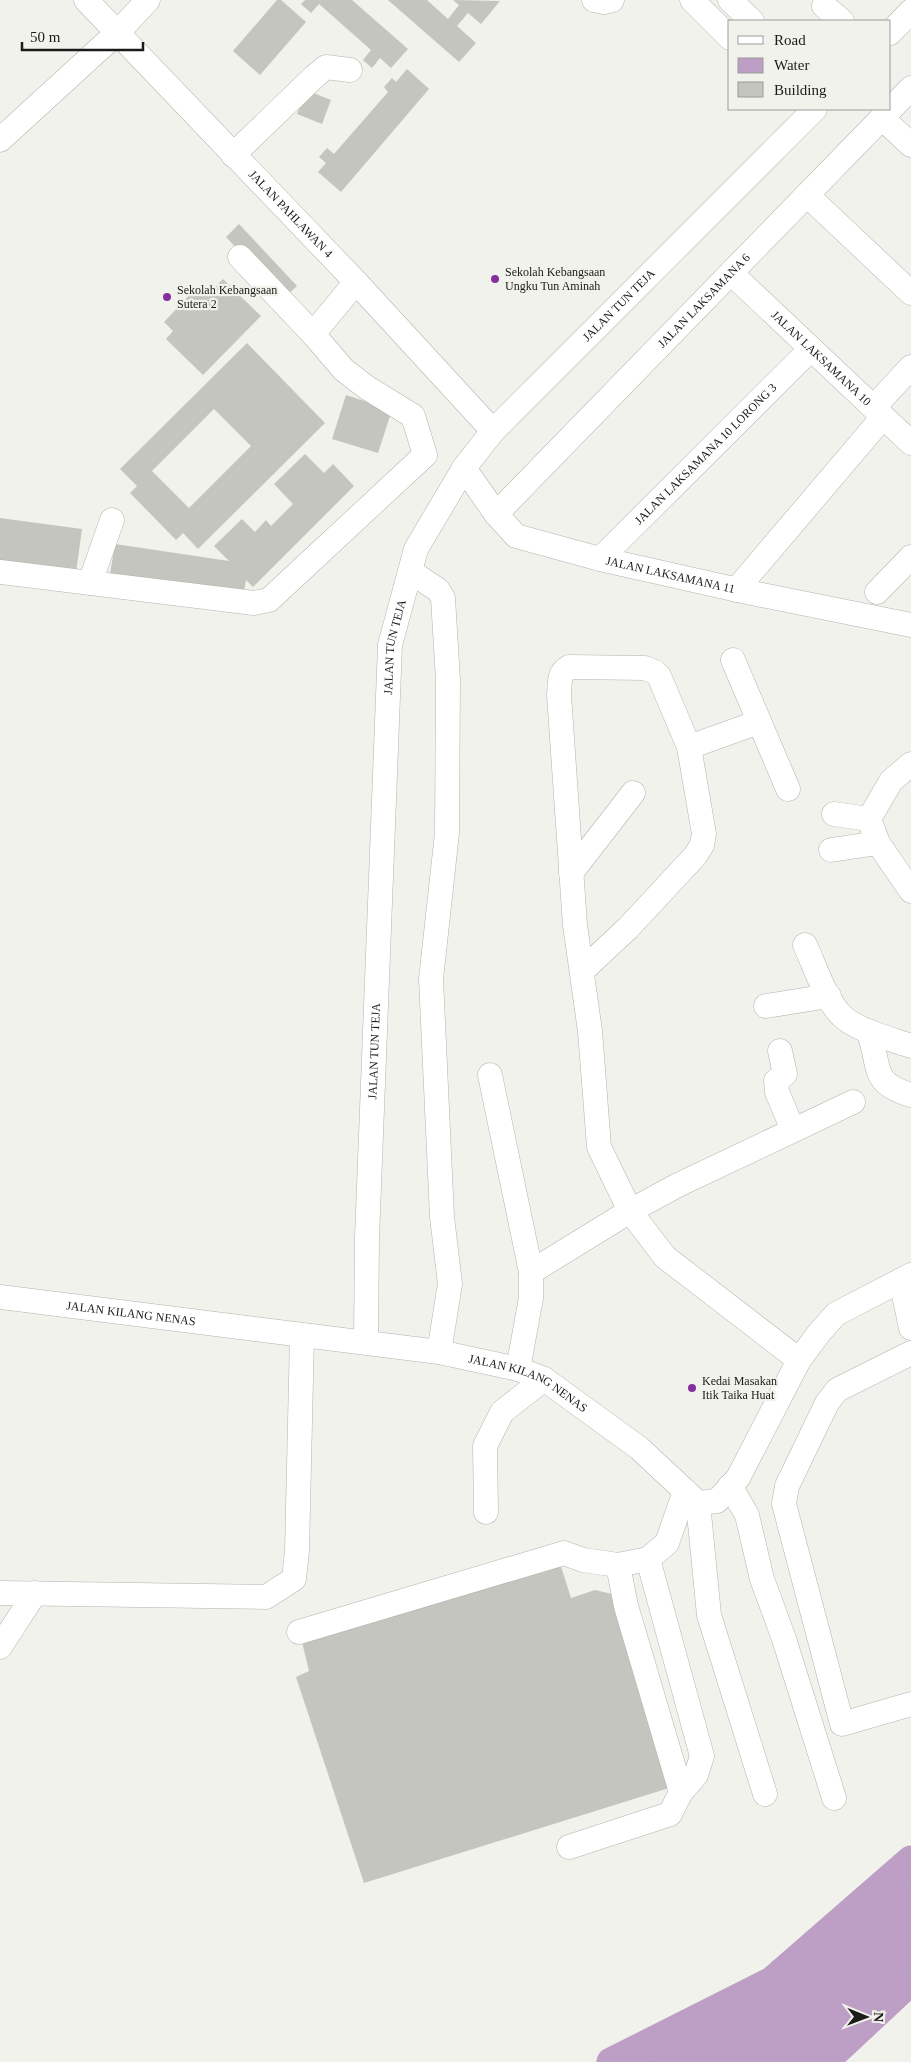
<svg xmlns="http://www.w3.org/2000/svg" width="911" height="2062" font-family="'Times New Roman',serif">
<rect width="100%" height="100%" fill="#f0f2eb"/>
<path fill="#bd9fc5" d="M911,1860V1981L824,2062H611L772,1981Z"/>
<g fill="none" stroke-linecap="round" stroke-linejoin="round">
<path stroke="#bd9fc5" stroke-width="29" d="M611,2062L772,1981L911,1860
M824,2062L911,1981"/>
</g>
<path fill="#c3c5be" fill-rule="evenodd" d="M277,0H281L306,22L260,75L233,51Z
M305,0H352L408,49L391,68L380,58L372,68L363,60L371,50L319,4L311,13L301,4Z
M388,0H427L448,19L459,5L453,0L500,1L481,24L468,13L457,26L476,43L459,62Z
M407,69L429,89L341,192L318,172L326,163L319,157L327,148L334,154L388,92L384,87L392,78L396,82Z
M306,90L331,100L322,124L297,114Z
M239,224L297,286L284,298L226,237Z
M223,279L261,316L203,375L166,339L173,331L164,322L201,283L210,292Z
M247,343L325,423L198,549L183,533L176,540L130,493L137,486L120,469ZM214,409L251,446L189,508L152,471Z
M346,395L392,410L378,453L332,439Z
M305,454L324,473L333,464L354,486L253,587L246,580L244,592L109,580L115,544L229,561L214,546L242,519L255,532L266,520L271,526L293,504L274,484Z
M0,518L82,529L76,573L0,562Z
M558,1557L571,1598L595,1590L612,1594L669,1788L364,1883L296,1677L309,1671L301,1638Z"/>
<g fill="none" stroke-linecap="round" stroke-linejoin="round">
<defs>
<g id="minor">
<path id="s1" d="M86,0L356,282L493,431"/>
<path d="M594,0L604,2L612,0"/>
<path d="M692,0L730,38"/>
<path d="M730,0L752,21"/>
<path d="M824,6L842,21"/>
<path d="M890,33L911,11"/>
<path d="M882,118L911,145"/>
<path d="M0,140L118,32L148,0"/>
<path d="M233,155L315,76L326,67L350,70"/>
<path d="M807,195L911,293"/>
<path d="M240,257L313,334"/>
<path id="s2" d="M731,273L911,443"/>
<path d="M874,407L911,367"/>
<path id="s3" d="M464,468L496,514L516,536L600,559L747,592L911,625"/>
<path id="s4" d="M496,514L911,88"/>
<path id="s5" d="M600,559L811,349"/>
<path d="M0,572L254,603L269,600L425,455L413,416L366,387L344,370L313,334L356,282"/>
<path d="M411,572L438,590L443,598L448,680L447,833L431,979L442,1217L450,1284L439,1352"/>
<path d="M90,583L112,520"/>
<path d="M736,590L883,417"/>
<path d="M877,592L911,557"/>
<path d="M733,660L788,789"/>
<path d="M689,747L759,722"/>
<path d="M911,764L891,781L869,819L878,843L911,891"/>
<path d="M834,814L869,819"/>
<path d="M831,850L878,843"/>
<path d="M571,873L633,793"/>
<path d="M805,945C815,966 826,1002 843,1017C859,1031 891,1039 911,1046"/>
<path d="M582,971L628,928L695,856L702,845L704,834L689,747L659,676L655,672L645,668L569,667C558,673 560,684 559,695L575,925L590,1031L599,1147L630,1211L665,1257L799,1360"/>
<path d="M766,1006L829,996"/>
<path d="M868,1031C882,1066 868,1082 911,1095"/>
<path d="M780,1051L785,1074L776,1081L777,1092L793,1130"/>
<path d="M490,1075L531,1272V1298L518,1369"/>
<path d="M531,1272L630,1211L678,1185L853,1102"/>
<path d="M901,1280L911,1328"/>
<path id="s6" d="M0,1297L439,1352L518,1369L544,1379L639,1448L698,1503L717,1501L738,1478L799,1360L819,1333L836,1314L911,1275"/>
<path id="s7" d="M366,1342L367,1238L390,645L416,549L464,468L493,431L815,109"/>
<path d="M911,1353L837,1390L827,1403L787,1486L784,1504L842,1724L911,1704"/>
<path d="M730,1486L747,1515L762,1579L784,1639L834,1798"/>
<path d="M698,1503L709,1615L765,1794"/>
<path d="M486,1512L485,1446L502,1412L544,1379"/>
<path d="M648,1559L702,1756L696,1775L681,1792"/>
<path d="M0,1593L266,1597L294,1579L297,1551L302,1336"/>
<path d="M299,1632L564,1553L583,1560L618,1565"/>
<path d="M0,1647L35,1593"/>
<path d="M569,1847L670,1814L681,1792L626,1606L618,1565L648,1559L667,1543L685,1491"/>
</g>
</defs>
<use href="#minor" stroke="#b3b4ae" stroke-width="25"/>
<use href="#minor" stroke="#fff" stroke-width="24"/>
</g>
<g fill="#862f9c" stroke="#f0f2eb" stroke-width="2">
<circle cx="495" cy="279" r="5"/>
<circle cx="167" cy="297" r="5"/>
<circle cx="692" cy="1388" r="5"/>
</g>
<g text-anchor="middle" dominant-baseline="central" stroke-width="4.5" stroke-linejoin="round" paint-order="stroke">
<g font-size="12" fill="#1b1c19" stroke="#f0f2eb">
<text stroke="none"><textPath href="#s1" startOffset="296">JALAN PAHLAWAN 4</textPath></text>
<text stroke="none"><textPath href="#s4" startOffset="298">JALAN LAKSAMANA 6</textPath></text>
<text stroke="none"><textPath href="#s7" startOffset="1116">JALAN TUN TEJA</textPath></text>
<text stroke="none"><textPath href="#s2" startOffset="124">JALAN LAKSAMANA 10</textPath></text>
<text stroke="none"><textPath href="#s5" startOffset="149">JALAN LAKSAMANA 10 LORONG 3</textPath></text>
<text stroke="none"><textPath href="#s3" startOffset="245">JALAN LAKSAMANA 11</textPath></text>
<text stroke="none"><textPath href="#s7" startOffset="696">JALAN TUN TEJA</textPath></text>
<text stroke="none"><textPath href="#s7" startOffset="291">JALAN TUN TEJA</textPath></text>
<text stroke="none"><textPath href="#s6" startOffset="132">JALAN KILANG NENAS</textPath></text>
<text stroke="none"><textPath href="#s6" startOffset="538">JALAN KILANG NENAS</textPath></text>
</g>
<g font-size="12" fill="#1b1c19" stroke="#f0f2eb" text-anchor="start">
<text x="505" y="272">Sekolah Kebangsaan<tspan x="505" dy="14">Ungku Tun Aminah</tspan></text>
<text x="177" y="290">Sekolah Kebangsaan<tspan x="177" dy="14">Sutera 2</tspan></text>
<text x="702" y="1381">Kedai Masakan<tspan x="702" dy="14">Itik Taika Huat</tspan></text>
</g>
</g>
<rect x="728" y="20" width="162" height="90" fill="#f0f2eb" stroke="#9b9c97"/>
<rect x="738" y="36" width="25" height="8" fill="#ffffff" stroke="#9b9c97"/>
<text x="774" y="45" font-size="15" fill="#1b1c19">Road</text>
<rect x="738" y="58" width="25" height="15" fill="#bd9fc5" stroke="#9b9c97"/>
<text x="774" y="70" font-size="15" fill="#1b1c19">Water</text>
<rect x="738" y="82" width="25" height="15" fill="#c3c5be" stroke="#9b9c97"/>
<text x="774" y="95" font-size="15" fill="#1b1c19">Building</text>
<g transform="translate(866 2017) rotate(91)" stroke="#f0f2eb" stroke-width="4" paint-order="stroke">
<path d="M0-4L9 19L0 12L-9 19Z" fill="#1b1c19"/>
<text y="-8" font-size="14" font-weight="bold" text-anchor="middle" fill="#1b1c19">N</text>
</g>
<path d="M22 42v8h121v-8" fill="none" stroke="#1b1c19" stroke-width="2.5"/>
<text x="30" y="42" font-size="15" fill="#1b1c19" stroke="#f0f2eb" stroke-width="4" paint-order="stroke">50 m</text>
</svg>
